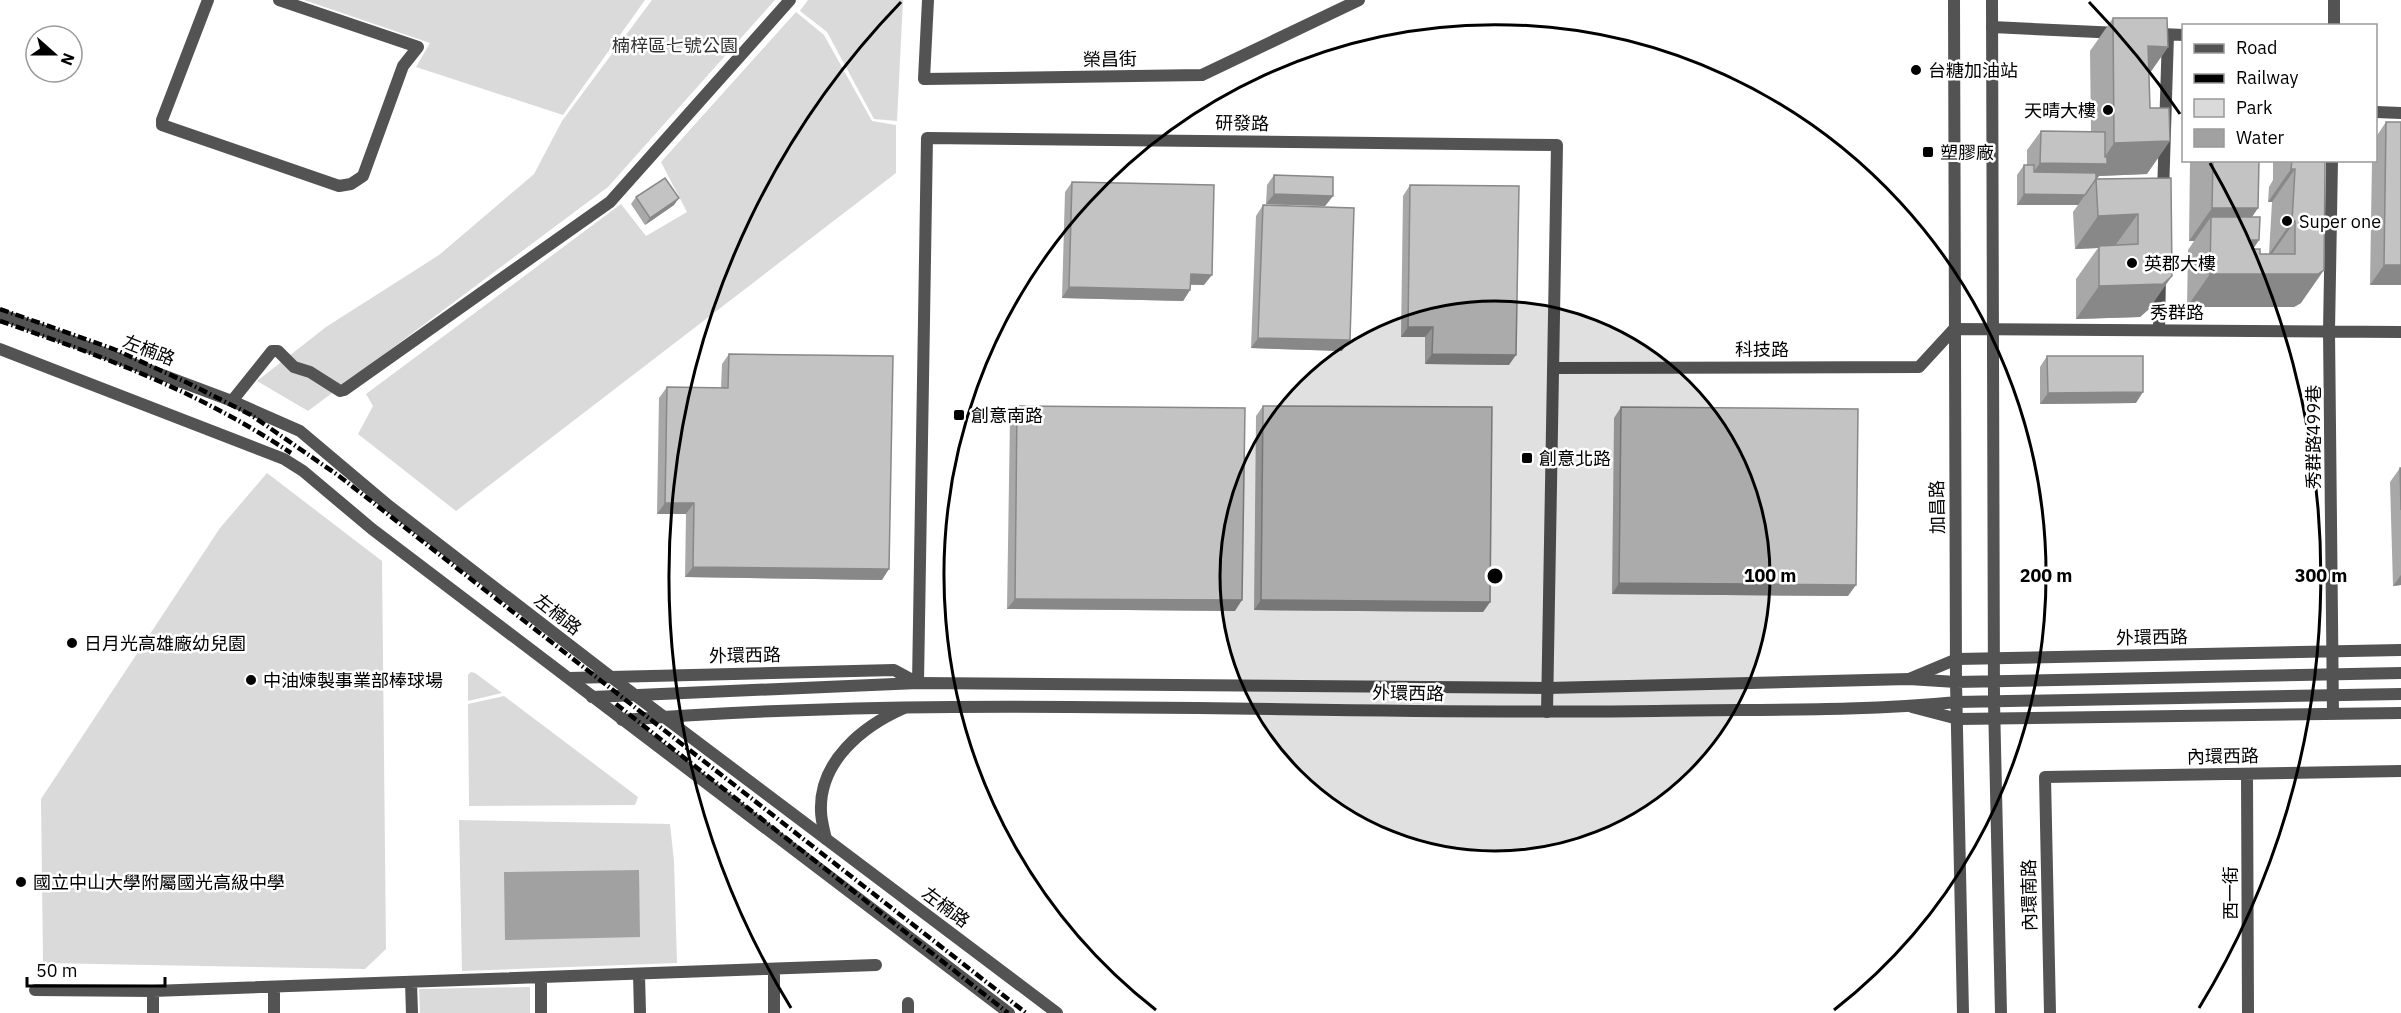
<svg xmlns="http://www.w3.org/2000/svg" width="2401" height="1013" font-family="'IBM Plex Sans','Noto Sans TC',sans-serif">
<rect width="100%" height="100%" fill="#fff"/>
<path fill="#dadada" d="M304,0H645L563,115L416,67L430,43Z
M652,0H775L608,187L308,411L257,381L326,327L439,255L534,174L562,121Z
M808,0H903L897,121L874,119L827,32L800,11Z
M796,12L824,35L872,121L896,125V173L456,511L358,434L373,406L366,394L621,204L646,236L687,212L661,162Z
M267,473L382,561L386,949L365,969L43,963L41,799L220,528Z
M471,672L475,673L502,693L468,701V675Z
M504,696L638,797L635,805L469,806L468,704Z
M459,820L670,824L674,861L677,963L462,971Z
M530,987V1013H420L419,989Z"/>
<path fill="#a1a1a1" d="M639,870L640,937L505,940L504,872Z"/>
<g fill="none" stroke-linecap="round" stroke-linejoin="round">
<path stroke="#535353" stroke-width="12" d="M208,0L162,120V125L339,186L351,184L363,176L403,66L418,47L279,0
M928,0L924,79L1202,75L1359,0
M2334,26V0
M1992,27L2119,33
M2161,34L2184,35
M2376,112L2401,113
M2332,160L2329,331L2333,714
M2163,194L2168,35
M2159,330L2160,277
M1553,368L1919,367L1954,329L2401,332
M232,401L272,351H278L294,367L310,372L340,391L344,390L610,202L790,0
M569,678L894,670L918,683L927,138L1557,145L1547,712
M1909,679L1957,659L2401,650
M1912,707L1958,719L2401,713
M2247,774L2248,1013
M826,839C824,830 821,820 821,811C819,761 863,726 904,708
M774,969V1013
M639,974L640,1013
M541,977V1013
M411,982L412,1013
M274,987V1013
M35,990L153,991L876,965
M153,991V1013
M908,1003V1013
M2050,1013L2045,777L2401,771"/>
<path stroke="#535353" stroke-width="12" d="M1954,0L1956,682L1963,1013
M1992,0L1994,702L2001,1013
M0,314L232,401L300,431L389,506L611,677L1057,1013
M0,349L284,459L303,471L372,529L1009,1013
M592,697L918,683L1548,688L1909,679L1956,682L2401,673
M622,720C965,693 1311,716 1655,711C1756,709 1857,712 1957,702L2401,694"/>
<path stroke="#000" stroke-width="4.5" stroke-dasharray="9 3 1.5 3" stroke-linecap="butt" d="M0,309L116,350L188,383L251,415L339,476L1026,1013
M0,321C105,357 198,391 291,453
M616,704L1008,1013"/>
</g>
<path fill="#a8a8a8" d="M2113,18L2168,47L2149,74L2147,174L2099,176L2097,179L2171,178L2149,309L2140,317L2076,319V279L2098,248L2075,249L2073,212L2078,205H2017V175L2024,165H2027V150L2041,131H2091L2090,51Z
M2386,122L2401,285H2370L2372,160H2376V137Z
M2190,160H2259L2258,208L2252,217L2259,240L2253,249L2260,254H2269L2272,202H2268L2269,187L2273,180V160H2325L2301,303L2294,307H2187L2188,250L2194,241H2189Z
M1274,175L1333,196L1325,206L1266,204L1267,185Z
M1072,182L1204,285H1190V290L1183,301L1062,298L1065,192Z
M1410,185L1509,365L1425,364V337H1401L1403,196Z
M636,197L674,205L645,225L631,204Z
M1263,205L1342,351L1251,348L1256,216Z
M729,354L882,580L685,577L686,514H657L659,398L667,387L721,388L722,364Z
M2047,356L2136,403L2040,404V367Z
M1017,406L1235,611L1007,609L1010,417Z
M1263,406L1490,602L1483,612L1254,610L1256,416Z
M1621,407L1848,596L1612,594L1614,418Z
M2400,468H2401V585L2393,586L2390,482Z"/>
<path fill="#888" d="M2148,46L2168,47L2145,80Z
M2170,141L2147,174L2099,176L2096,179L2026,183L2040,163L2100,164L2114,143Z
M2291,169H2295L2272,202H2268Z
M1274,194L1333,196L1325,206L1266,204Z
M2024,194L2085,195L2078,205H2017Z
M679,198L674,205L645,225L650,218Z
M2212,208H2258L2235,241L2211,217L2194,241H2189Z
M2138,214L2114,247L2099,246L2098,248L2075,249L2098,216Z
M2292,221H2295L2272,254H2269Z
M2252,240H2259L2236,274Z
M2384,265H2401V285H2370Z
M2324,270L2301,303L2294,307H2187L2210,274Z
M1191,274L1212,275L1204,285L1183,284Z
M2172,276L2149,309L2140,317L2076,319L2099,286Z
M1069,287L1190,290L1183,301L1062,298Z
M1408,327H1433L1425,337H1401Z
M1258,338L1350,340L1342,351L1251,348Z
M1432,354L1516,355L1509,365L1425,364Z
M2143,392L2136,403L2040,404L2048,393Z
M665,503H694L686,514H657Z
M693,567L889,569L882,580L685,577Z
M2401,575V585L2393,586Z
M1619,583L1856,585L1848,596L1612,594Z
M1015,599L1242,600L1235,611L1007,609Z
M1261,600L1490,602L1483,612L1254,610Z"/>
<path fill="#c3c3c3" stroke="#888" stroke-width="1.5" d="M2113,18H2167L2168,47L2148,46L2150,108H2169L2170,141L2114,143Z
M2386,122H2401V265H2384Z
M2041,131L2105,132V157H2107V164L2040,163Z
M2213,160H2259L2258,208H2212Z
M2292,160H2325L2324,270L2318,274H2210L2211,217H2260L2259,240H2252V249H2260V254H2295V221H2292L2295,169H2291Z
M2024,165H2034V172L2096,173V179L2085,195L2024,194Z
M1274,175L1333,177V196L1274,194Z
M665,178L679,198L650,218L636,197Z
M2171,178L2172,276L2163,284L2099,286V246L2138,244V214L2098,216L2096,179Z
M1072,182L1214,185L1212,275L1191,274L1190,290L1069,287Z
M1410,185L1519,186L1516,355L1432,354L1433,327H1408Z
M1263,205L1354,208L1350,340L1258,338Z
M729,354L893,356L889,569L693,567L694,503H665L667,387L728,388Z
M2047,356H2143V392L2048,393Z
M1017,406L1245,408L1242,600L1015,599Z
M1263,406L1492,407L1490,602L1261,600Z
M1621,407L1858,409L1856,585L1619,583Z
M2400,468H2401V510Z"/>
<circle cx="1495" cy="576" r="275" fill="#000" fill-opacity=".12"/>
<g fill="none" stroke="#000" stroke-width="3">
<circle cx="1495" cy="576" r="275"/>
<path d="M1156 1010A551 551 0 1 1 1834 1010"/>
<path d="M791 1008A826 826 0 0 1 901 2M2089 2A826 826 0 0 1 2180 114M2210 163A826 826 0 0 1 2199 1008"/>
</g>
<g fill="#000" stroke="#fff" stroke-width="2">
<circle cx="1916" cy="70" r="6"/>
<circle cx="2108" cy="110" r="6"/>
<rect x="1922" y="146" width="12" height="12" rx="3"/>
<circle cx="2287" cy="221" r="6"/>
<circle cx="2132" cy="263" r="6"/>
<rect x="953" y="409" width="12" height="12" rx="3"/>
<rect x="1521" y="452" width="12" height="12" rx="3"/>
<circle cx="72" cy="643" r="6"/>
<circle cx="251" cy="680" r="6"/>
<circle cx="21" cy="882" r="6"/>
</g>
<g text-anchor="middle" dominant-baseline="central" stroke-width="5" stroke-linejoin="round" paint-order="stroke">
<g font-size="18" fill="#313131" stroke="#fff">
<text x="675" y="45">楠梓區七號公園</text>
</g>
<g font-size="18" fill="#000" stroke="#fff">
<text transform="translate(1110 59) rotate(-1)">榮昌街</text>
<text transform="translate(1242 123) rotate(1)">研發路</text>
<text x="2177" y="312">秀群路</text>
<text x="1762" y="349">科技路</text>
<text transform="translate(149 350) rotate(21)">左楠路</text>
<text transform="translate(2313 437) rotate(-90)">秀群路499巷</text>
<text transform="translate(1937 507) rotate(-91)">加昌路</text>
<text transform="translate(558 614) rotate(38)">左楠路</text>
<text transform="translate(2152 637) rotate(-1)">外環西路</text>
<text transform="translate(745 655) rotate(-1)">外環西路</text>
<text transform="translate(1408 693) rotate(1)">外環西路</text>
<text transform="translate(2223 756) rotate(-1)">內環西路</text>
<text transform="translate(2230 893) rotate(-90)">西一街</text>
<text transform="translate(2029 895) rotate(-91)">內環南路</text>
<text transform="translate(946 907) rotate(37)">左楠路</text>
</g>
<g font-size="18" fill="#000" stroke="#fff" text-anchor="start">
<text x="1928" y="70">台糖加油站</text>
<text x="2096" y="110" text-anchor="end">天晴大樓</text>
<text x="1940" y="152">塑膠廠</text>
<text x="2299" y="221">Super one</text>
<text x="2144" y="263">英郡大樓</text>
<text x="971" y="415">創意南路</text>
<text x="1539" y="458">創意北路</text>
<text x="84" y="643">日月光高雄廠幼兒園</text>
<text x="263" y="680">中油煉製事業部棒球場</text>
<text x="33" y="882">國立中山大學附屬國光高級中學</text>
</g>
</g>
<circle cx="1495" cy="576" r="9" fill="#000" stroke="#fff" stroke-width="3"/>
<g font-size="18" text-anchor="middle" font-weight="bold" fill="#000" stroke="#fff" stroke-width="5" stroke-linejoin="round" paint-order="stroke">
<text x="1770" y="582">100 m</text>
<text x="2046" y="582">200 m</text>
<text x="2321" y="582">300 m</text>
</g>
<rect x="2182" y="24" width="195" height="138" fill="#ffffff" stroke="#999999" stroke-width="1.5"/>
<rect x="2194" y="44" width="30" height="9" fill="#535353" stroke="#999999" stroke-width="1.5"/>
<text x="2236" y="54" font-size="18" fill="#000000">Road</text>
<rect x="2194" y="74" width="30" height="9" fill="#000000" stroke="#999999" stroke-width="1.5"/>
<text x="2236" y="84" font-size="18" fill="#000000">Railway</text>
<rect x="2194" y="99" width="30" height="18" fill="#dadada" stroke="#999999" stroke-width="1.5"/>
<text x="2236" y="114" font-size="18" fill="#000000">Park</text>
<rect x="2194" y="129" width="30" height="18" fill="#a1a1a1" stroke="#999999" stroke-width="1.5"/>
<text x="2236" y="144" font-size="18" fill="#000000">Water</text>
<g transform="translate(54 54) rotate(111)"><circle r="28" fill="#ffffff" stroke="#999999" stroke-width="1.5"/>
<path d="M0-4.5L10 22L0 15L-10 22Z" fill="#000000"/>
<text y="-9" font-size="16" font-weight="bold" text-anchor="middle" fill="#000000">N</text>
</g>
<path d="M27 977v9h138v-9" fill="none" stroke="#000000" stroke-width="3"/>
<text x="36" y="977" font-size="18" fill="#000000" stroke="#ffffff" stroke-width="4.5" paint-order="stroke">50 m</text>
</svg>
